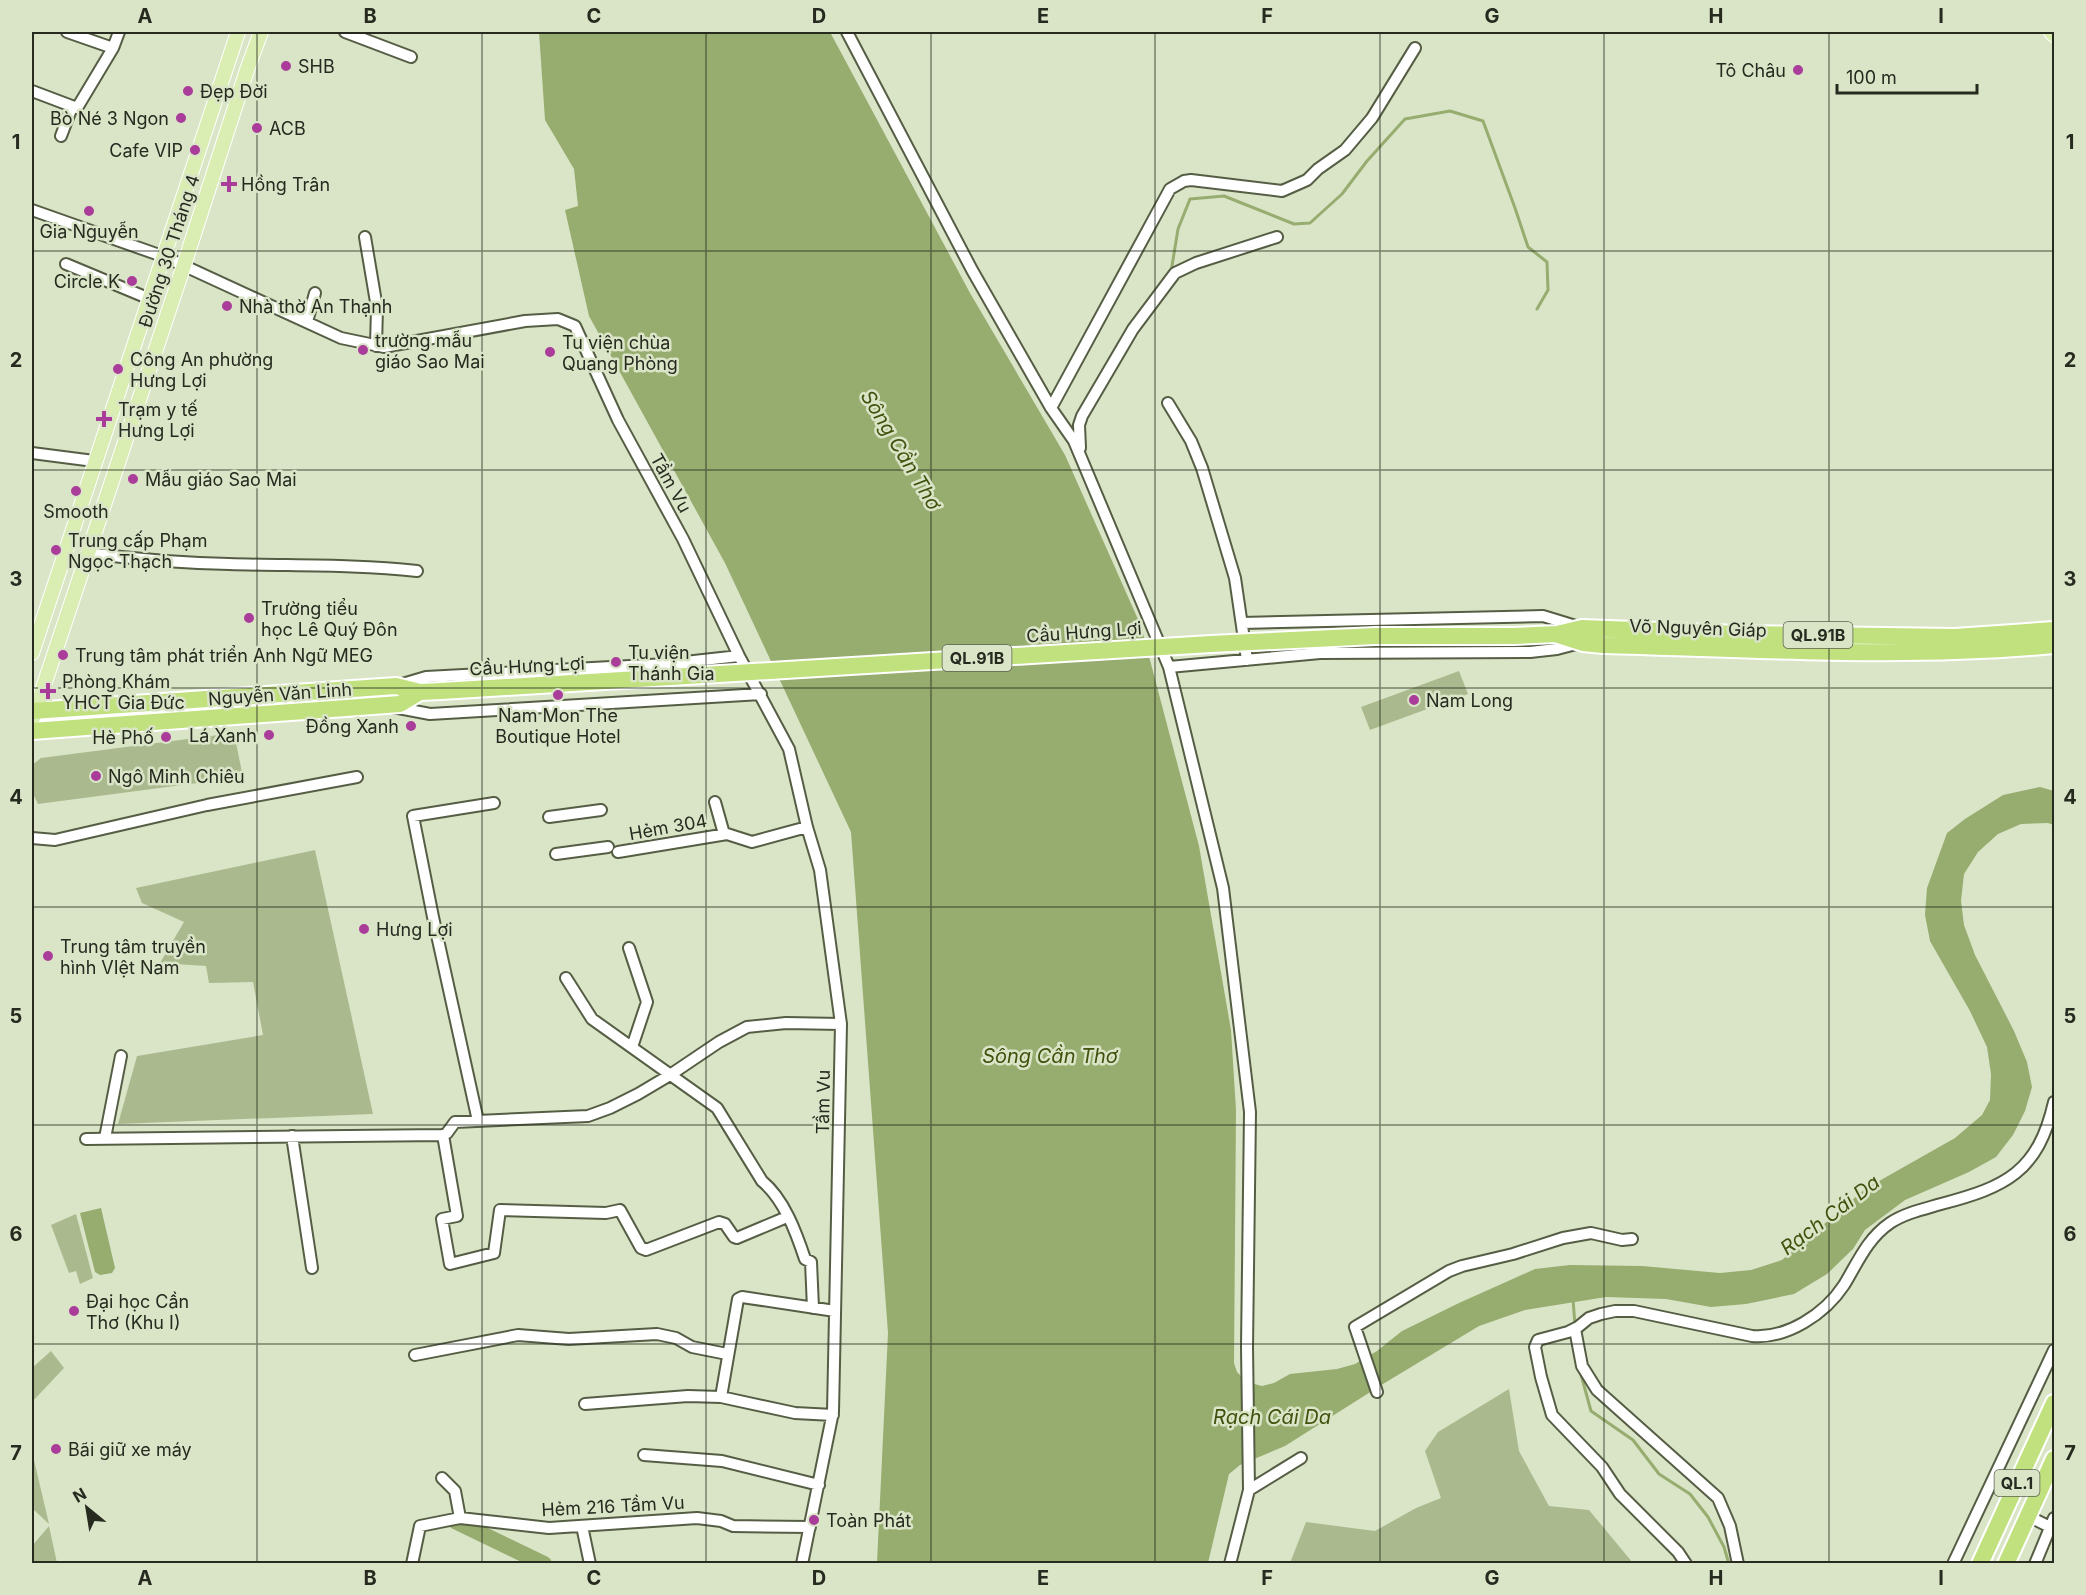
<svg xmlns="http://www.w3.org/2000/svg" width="2086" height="1595" font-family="Inter,sans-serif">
<rect width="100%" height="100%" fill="#dae5c8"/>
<path fill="#abba8e" d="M1459,671L1468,694L1370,730L1361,707Z
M234,733L243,777L38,804L32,792V765L41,758Z
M315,850L373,1114L118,1124L137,1056L263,1035L253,982L209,983L206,966L160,963L184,922L142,903L136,888Z
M76,1214L93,1278L80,1284L76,1271L69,1273L51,1225Z
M51,1351L64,1368L32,1402V1368Z
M1509,1389L1519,1451L1549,1506L1589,1510L1633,1563H1290L1306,1522L1375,1531L1416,1508L1441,1498L1425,1451L1438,1432Z
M34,1460L49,1524L32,1508V1463Z
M49,1526L57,1563H32V1546Z"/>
<path fill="#97ac6f" d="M539,32H830L970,293L1065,455L1141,626L1199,846L1231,1030L1236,1110L1234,1363L1237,1372L1247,1382L1262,1386L1274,1383L1290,1374L1337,1369L1355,1364L1377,1351L1402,1331L1459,1303L1535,1269L1570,1265L1642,1266L1720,1273L1751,1270L1782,1260L1865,1189L1955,1138L1982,1115L1990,1100L1991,1074L1987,1047L1970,1011L1930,941L1925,915L1927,888L1947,833L1965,819L2003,795L2040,787L2054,791V825L2048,823L2021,824L1998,834L1978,852L1964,874L1961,901L1964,925L1975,955L2014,1031L2027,1062L2032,1087L2025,1111L2013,1135L1996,1157L1969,1172L1905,1200L1865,1230L1853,1249L1827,1274L1794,1294L1746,1304L1711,1307L1666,1299L1606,1297L1525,1310L1479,1326L1383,1384L1285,1446L1240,1465L1229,1474L1208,1563H877L888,1333L851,832L725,563L589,316L565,210L578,206L574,169L545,120Z
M101,1208L115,1268L112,1273L100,1275L95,1272L80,1213Z"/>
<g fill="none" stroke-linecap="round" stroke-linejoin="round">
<path stroke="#97ac6f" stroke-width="3" d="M1171,272L1178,229L1190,199L1224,196L1294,224L1310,223L1342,194L1367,161L1405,119L1450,111L1483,121L1515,208L1528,247L1547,262L1548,290L1537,309
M1573,1299L1575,1326
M1580,1371L1591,1411L1633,1440L1659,1474L1690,1494L1708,1517L1724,1547L1729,1564"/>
<path stroke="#97ac6f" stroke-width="16" d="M455,1521L544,1564"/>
<defs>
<path id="minor" d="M67,32L113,48L119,32
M345,32L411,57
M847,32L972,270L1051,408L1074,441L1169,667L1223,888L1250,1112L1247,1347L1249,1490
M32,91L77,108L113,48
M61,136L72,107
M32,210L165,257L341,338L384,347L525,321L558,319L575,326L618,420L683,539L739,656L789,749L807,827L820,870L841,1024L833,1412L802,1564
M365,237L377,308L376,346
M66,264L150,299
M307,322L315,293
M1168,403L1191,441L1202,468L1235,578L1247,660
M1051,408L1170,189L1184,181L1191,180L1282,191L1307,180L1318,169L1345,150L1372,118L1415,48
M1080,448L1079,425L1082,416L1133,329L1175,273L1196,263L1277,237
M32,453L94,461
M87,553C134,559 181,563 229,564C292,566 354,564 417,571
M1242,623L1543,616L1579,627
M1169,667L1320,653L1530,652L1557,649L1580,643
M399,685L426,677L667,664L739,656
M393,707L430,714L761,694
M715,802L724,834
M549,817L601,810
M32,838L55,840L207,805L357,777
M618,852L727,834L752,842L807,827
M556,854L608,847
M629,948L647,1002L632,1047
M566,978L592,1019L717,1108L762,1181C784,1199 796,1232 805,1259L811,1262L813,1308
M478,1121L433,917L413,816L494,803
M443,1135L457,1216L442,1219L450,1264L494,1253L500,1210L606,1213L620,1210L641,1248L646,1250L719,1222L725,1224L734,1237L737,1238L787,1217
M292,1136L312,1268
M105,1138L121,1056
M86,1139L443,1135L447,1133L455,1122L588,1116L610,1108L638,1094L670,1075L719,1042L747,1027L786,1023L841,1024
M1575,1329L1582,1366L1597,1390L1718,1498L1730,1526L1738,1564
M415,1355L518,1335L569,1339L657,1334L676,1338L692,1347L727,1354
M1377,1392L1355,1327L1449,1271L1462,1266L1513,1254L1563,1238L1591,1233L1622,1240L1632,1239
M585,1404L688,1396L721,1397
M833,1415L795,1413L721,1397L738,1299L742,1297L835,1311
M644,1455L722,1461L819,1485
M442,1478L455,1491L460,1518
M2028,1516L2054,1529
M582,1526L590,1564
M412,1564L420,1526L460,1518L549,1528L697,1518L721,1521L733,1526L810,1527
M1230,1564L1249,1490L1301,1458
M1686,1564L1678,1552L1620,1494L1602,1467L1552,1415L1541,1377L1535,1347L1538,1340L1568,1332L1578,1327L1589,1318L1601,1314L1615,1311H1634L1752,1336C1787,1339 1825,1314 1844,1285C1858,1262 1867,1239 1890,1223C1905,1213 1924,1209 1941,1204C2006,1187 2038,1172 2054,1102
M1953,1564L2054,1350
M2035,1564L2054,1518"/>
<path id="major" d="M2051,32L2054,35
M32,653C99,446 171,239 238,32
M32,721L184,265L247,70L261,32"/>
<path id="highway" d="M1558,635L1583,643L1603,645C1753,649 1905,659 2054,645
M1514,636L1557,634L1582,628L1740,634L1955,637L2054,630
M32,711L396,686L420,692L441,691
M32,731L400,704L420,692
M1980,1564L2054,1403
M2006,1564L2054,1459"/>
</defs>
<use href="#minor" stroke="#555e44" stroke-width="14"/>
<use href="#major" stroke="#fff" stroke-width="16"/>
<use href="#highway" stroke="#fff" stroke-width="20"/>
<use href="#minor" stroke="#fff" stroke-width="10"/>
<use href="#major" stroke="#daedb2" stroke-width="14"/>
<use href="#highway" stroke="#c1e17f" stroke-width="16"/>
<defs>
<path id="highway-bridge" d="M441,691L1211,644L1375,636H1514"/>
</defs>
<use href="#highway-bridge" stroke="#fff" stroke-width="20" stroke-linecap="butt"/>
<use href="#highway-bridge" stroke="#c1e17f" stroke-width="16"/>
</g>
<path fill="none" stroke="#262a1f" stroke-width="1.5" stroke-opacity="0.55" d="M257,32V1564M482,32V1564M706,32V1564M931,32V1564M1155,32V1564M1380,32V1564M1604,32V1564M1829,32V1564M32,251H2054M32,470H2054M32,688H2054M32,907H2054M32,1125H2054M32,1344H2054"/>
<g fill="#aa3c9a" stroke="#dae5c8" stroke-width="2">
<circle cx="286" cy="66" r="6"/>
<circle cx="1798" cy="70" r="6"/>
<circle cx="188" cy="91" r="6"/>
<circle cx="181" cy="118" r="6"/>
<circle cx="257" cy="128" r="6"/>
<circle cx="195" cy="150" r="6"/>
<path d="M226 175h6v6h6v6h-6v6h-6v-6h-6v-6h6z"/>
<circle cx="89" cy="211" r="6"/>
<circle cx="132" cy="281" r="6"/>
<circle cx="227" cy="306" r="6"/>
<circle cx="363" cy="350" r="6"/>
<circle cx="550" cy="352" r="6"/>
<circle cx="118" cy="369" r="6"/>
<path d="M101 410h6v6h6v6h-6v6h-6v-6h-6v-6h6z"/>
<circle cx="133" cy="479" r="6"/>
<circle cx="76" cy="491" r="6"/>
<circle cx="56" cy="550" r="6"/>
<circle cx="249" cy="618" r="6"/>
<circle cx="63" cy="655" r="6"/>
<circle cx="616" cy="662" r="6"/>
<path d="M45 682h6v6h6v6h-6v6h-6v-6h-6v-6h6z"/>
<circle cx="558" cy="695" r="6"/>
<circle cx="1414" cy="700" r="6"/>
<circle cx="411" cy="726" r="6"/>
<circle cx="269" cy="735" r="6"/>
<circle cx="166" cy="737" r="6"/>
<circle cx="96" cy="776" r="6"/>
<circle cx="364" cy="929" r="6"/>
<circle cx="48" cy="956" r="6"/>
<circle cx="74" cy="1311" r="6"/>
<circle cx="56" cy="1449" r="6"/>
<circle cx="814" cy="1520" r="6"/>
</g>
<g text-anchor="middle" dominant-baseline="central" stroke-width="5" stroke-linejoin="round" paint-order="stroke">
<g fill="#dae5c8" stroke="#5c6252" stroke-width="1.5">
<rect x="1783.5" y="622" width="69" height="26" rx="4.5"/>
<rect x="942.5" y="645" width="69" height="26" rx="4.5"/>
<rect x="1994.5" y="1470" width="45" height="26" rx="4.5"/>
</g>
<g font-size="16" font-weight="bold" fill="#262a1f">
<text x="1818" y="635">QL.91B</text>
<text x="977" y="658">QL.91B</text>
<text x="2017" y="1483">QL.1</text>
</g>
<g font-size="18" fill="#262a1f" stroke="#dae5c8" text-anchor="start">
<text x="298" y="66">SHB</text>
<text x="1786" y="70" text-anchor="end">Tô Châu</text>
<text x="200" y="91">Đẹp Đời</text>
<text x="169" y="118" text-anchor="end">Bò Né 3 Ngon</text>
<text x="269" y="128">ACB</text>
<text x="183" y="150" text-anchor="end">Cafe VIP</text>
<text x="241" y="184">Hồng Trân</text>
<text x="89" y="231" text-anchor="middle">Gia Nguyễn</text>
<text x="120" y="281" text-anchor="end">Circle K</text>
<text x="239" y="306">Nhà thờ An Thạnh</text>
<text x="375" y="340">trường mẫu<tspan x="375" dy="21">giáo Sao Mai</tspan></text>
<text x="562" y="342">Tu viện chùa<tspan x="562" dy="21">Quang Phòng</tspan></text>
<text x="130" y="359">Công An phường<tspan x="130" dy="21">Hưng Lợi</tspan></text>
<text x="118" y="409">Trạm y tế<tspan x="118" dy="21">Hưng Lợi</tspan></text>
<text x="145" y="479">Mẫu giáo Sao Mai</text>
<text x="76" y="511" text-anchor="middle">Smooth</text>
<text x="68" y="540">Trung cấp Phạm<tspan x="68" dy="21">Ngọc Thạch</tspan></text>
<text x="261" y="608">Trường tiểu<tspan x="261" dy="21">học Lê Quý Đôn</tspan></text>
<text x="628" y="652">Tu viện<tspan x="628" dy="21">Thánh Gia</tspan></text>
<text x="75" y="655">Trung tâm phát triển Anh Ngữ MEG</text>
<text x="62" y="681">Phòng Khám<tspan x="62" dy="21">YHCT Gia Đức</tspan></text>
<text x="1426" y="700">Nam Long</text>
<text x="558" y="715" text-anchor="middle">Nam Mon The<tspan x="558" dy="21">Boutique Hotel</tspan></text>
<text x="399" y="726" text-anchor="end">Đồng Xanh</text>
<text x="257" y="735" text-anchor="end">Lá Xanh</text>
<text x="154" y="737" text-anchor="end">Hè Phố</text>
<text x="108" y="776">Ngô Minh Chiêu</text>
<text x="376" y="929">Hưng Lợi</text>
<text x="60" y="946">Trung tâm truyền<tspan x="60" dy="21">hình VIệt Nam</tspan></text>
<text x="86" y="1301">Đại học Cần<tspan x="86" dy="21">Thơ (Khu I)</tspan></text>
<text x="68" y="1449">Bãi giữ xe máy</text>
<text x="826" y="1520">Toàn Phát</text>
</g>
<g font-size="18" fill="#262a1f" stroke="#dae5c8">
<text transform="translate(169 251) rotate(-72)">Đường 30 Tháng 4</text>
<text transform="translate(671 483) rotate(61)">Tầm Vu</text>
<text transform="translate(1698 628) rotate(2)">Võ Nguyên Giáp</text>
<text transform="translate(1084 632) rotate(-4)">Cầu Hưng Lợi</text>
<text transform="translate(527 666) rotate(-3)">Cầu Hưng Lợi</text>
<text transform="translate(280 694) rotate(-4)">Nguyễn Văn Linh</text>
<text transform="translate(668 827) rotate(-10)">Hẻm 304</text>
<text transform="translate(823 1102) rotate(-89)">Tầm Vu</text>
<text transform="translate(613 1506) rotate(-3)">Hẻm 216 Tầm Vu</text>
</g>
<g font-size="20" font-style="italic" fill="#40520d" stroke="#dae5c8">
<text transform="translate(901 450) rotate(59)">Sông Cần Thơ</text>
<text x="1050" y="1056">Sông Cần Thơ</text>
<text transform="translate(1830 1215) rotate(-37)">Rạch Cái Da</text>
<text x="1272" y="1417">Rạch Cái Da</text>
</g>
</g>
<rect width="2086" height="1595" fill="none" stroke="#dae5c8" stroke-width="66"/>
<g transform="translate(87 1508) rotate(330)" stroke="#dae5c8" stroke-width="4.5" paint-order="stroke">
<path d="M0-4.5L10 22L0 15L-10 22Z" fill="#262a1f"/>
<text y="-9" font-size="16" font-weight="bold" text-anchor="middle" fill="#262a1f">N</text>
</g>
<path d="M1837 84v9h140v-9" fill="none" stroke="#262a1f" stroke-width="3"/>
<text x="1846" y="84" font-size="18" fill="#262a1f" stroke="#dae5c8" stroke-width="4.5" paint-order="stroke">100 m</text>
<rect x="33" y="33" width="2020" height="1529" fill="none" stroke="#262a1f" stroke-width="2"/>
<g font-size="20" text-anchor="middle" font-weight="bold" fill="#262a1f">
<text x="145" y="23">A</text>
<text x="370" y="23">B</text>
<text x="594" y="23">C</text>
<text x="819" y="23">D</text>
<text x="1043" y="23">E</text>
<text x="1267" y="23">F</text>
<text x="1492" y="23">G</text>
<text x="1716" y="23">H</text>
<text x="1941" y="23">I</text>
<text x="16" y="149">1</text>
<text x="2070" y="149">1</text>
<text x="16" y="367">2</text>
<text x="2070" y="367">2</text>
<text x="16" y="586">3</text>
<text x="2070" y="586">3</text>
<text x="16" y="804">4</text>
<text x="2070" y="804">4</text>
<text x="16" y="1023">5</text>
<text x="2070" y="1023">5</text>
<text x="16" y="1241">6</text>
<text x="2070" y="1241">6</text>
<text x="16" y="1460">7</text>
<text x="2070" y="1460">7</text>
<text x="145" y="1585">A</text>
<text x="370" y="1585">B</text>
<text x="594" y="1585">C</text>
<text x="819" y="1585">D</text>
<text x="1043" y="1585">E</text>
<text x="1267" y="1585">F</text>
<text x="1492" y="1585">G</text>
<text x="1716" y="1585">H</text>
<text x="1941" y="1585">I</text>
</g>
</svg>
